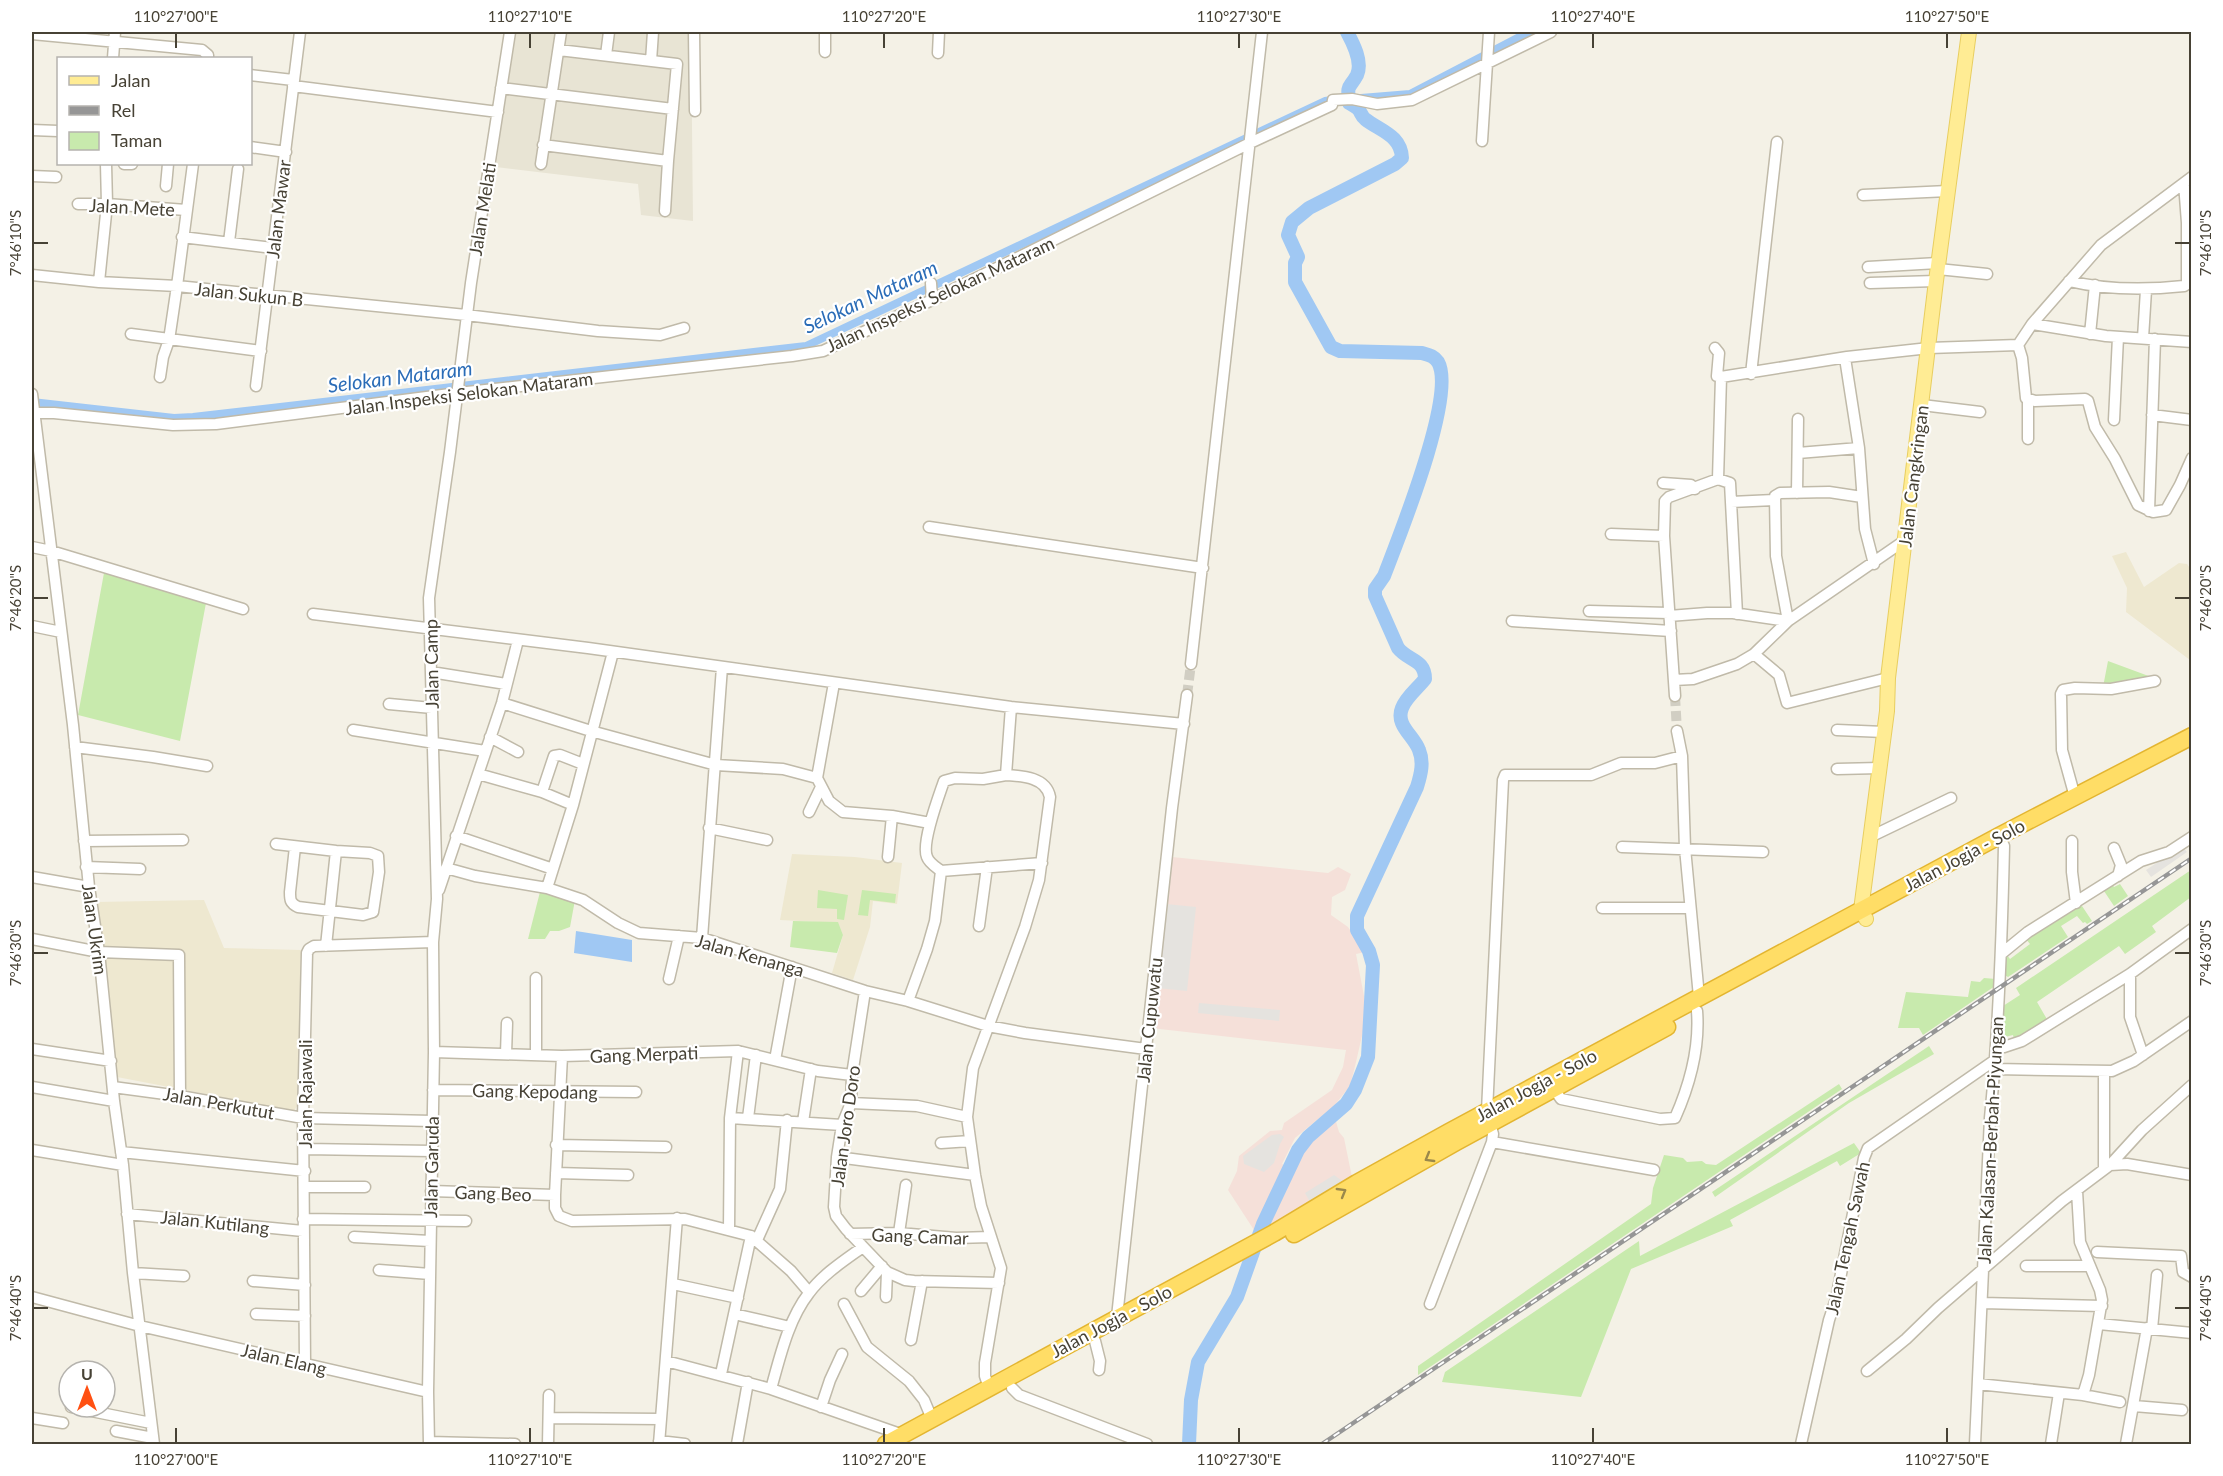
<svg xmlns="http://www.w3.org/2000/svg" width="2223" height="1476" font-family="Lato,sans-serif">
<rect width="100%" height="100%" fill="#f4f1e6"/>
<path fill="#e8e4d4" d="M513,32H691L693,221L641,215L638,184L496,167Z"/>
<path fill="#eee8d0" d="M2126,552L2144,587L2179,563L2187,564L2191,570L2190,660L2126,612L2127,588L2112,556Z
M792,854L855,857L902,863L897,904L873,901L870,927L853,980L832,973L843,935L838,923L780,920Z
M204,900L224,948L301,950L297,1106L294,1111L117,1077L96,902Z"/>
<path fill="#f5e0d9" d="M1172,857L1328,873L1338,867L1351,874L1345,890L1332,897L1331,915L1348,927L1365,952L1356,954L1364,996V1027L1356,1062L1350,1086L1334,1106L1295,1138L1282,1164L1291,1169L1302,1147L1325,1124L1335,1118L1339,1132L1344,1138L1353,1182L1312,1207L1254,1230L1228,1190L1237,1171L1239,1156L1270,1131L1282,1130L1284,1123L1332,1090L1343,1067L1346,1050L1151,1028Z"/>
<path fill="#c8eaad" d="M104,573L206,603L180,741L78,715Z
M2108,661L2154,678L2103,687Z
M2191,870V897L2152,926L2156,932L2125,954L2119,946L2037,1002L2048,1021L2014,1040L2013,1035L2005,1037L2001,1035L2003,1006L2020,995L2016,988Z
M2111,882L2114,887L2120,884L2128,896L2114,906L2102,888Z
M541,888L575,900L570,927L559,931H550L545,939H528Z
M818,890L848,895L844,920L837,919V909L817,908Z
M862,890L896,894L895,903L870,900L868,916L858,915Z
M2080,903L2092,921L2087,924L2085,922L2083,923L2077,916L2061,926L2068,937L2008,977L2003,974L2004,957L2007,955L2010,959L2030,944L2025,938Z
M793,921L838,922L843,935L837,953L790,947Z
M1984,978L1996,979L1995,986L1923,1035L1919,1028H1898L1906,992L1968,997L1971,981L1980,982Z
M1929,1046L1934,1054L1849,1103L1715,1197L1712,1192Z
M1839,1084L1842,1089L1418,1375V1366L1651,1204L1653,1188L1664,1155L1683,1158L1687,1162L1702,1161L1706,1164L1716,1165Z
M1854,1143L1861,1153L1840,1166L1837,1161L1730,1220L1733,1226L1631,1269L1581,1397L1442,1382L1445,1372L1639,1241L1640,1256Z"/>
<path fill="#e5e3df" d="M2182,846L2187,852L2151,877L2146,870Z
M1166,904L1196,907L1187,991L1157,988Z
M1199,1003L1280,1010L1279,1021L1198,1013Z
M1280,1134L1284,1137L1280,1144L1274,1163L1264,1172L1244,1164L1243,1156L1272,1135Z
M1334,1175L1344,1182L1310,1202L1305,1193Z"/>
<path fill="#a0c8f3" d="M576,931L632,940V962L574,953Z"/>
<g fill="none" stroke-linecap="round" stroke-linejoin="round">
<path stroke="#a0c8f3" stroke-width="8" d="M1361,98L1410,94L1529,32
M32,402L174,418L193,417L806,346L1325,101L1339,99"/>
<path stroke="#a0c8f3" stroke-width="14" d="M1189,1444L1191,1400L1198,1362L1237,1297L1263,1224L1298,1150L1308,1137L1346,1104L1355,1090L1368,1057L1373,965L1369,951L1357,930V916L1417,787C1421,774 1424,762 1419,750C1414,736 1395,725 1402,708C1406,697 1418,688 1425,679C1425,659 1408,661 1398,648L1375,596V589L1384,576C1398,539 1457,395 1438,362C1434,356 1429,355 1422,353L1340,351L1331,347L1295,282V263L1298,257L1288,235L1292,222L1309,208L1395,164L1402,158C1401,135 1380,131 1365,119C1361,116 1361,111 1357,108C1354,106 1351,104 1349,103C1347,82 1349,90 1357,75C1363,62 1353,43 1347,32"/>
<path stroke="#d1cec3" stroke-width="10" stroke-dasharray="10 5" stroke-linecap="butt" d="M1187,695L1191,664
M1675,696L1677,731"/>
<defs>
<path id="minor" d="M694,32L695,111
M32,34L202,50L208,55V58
M825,52V32
M938,53L939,32
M606,55L609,32
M113,58L115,32
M651,61L653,32
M250,75L293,80
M293,86L498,112
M501,88L673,109
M32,130L58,131
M1482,141L1489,32
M543,145L668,161L677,64L559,50
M250,147L286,152
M124,164H132
M541,164L561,32
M32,176L56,177
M166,186L168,164
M1863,195L1948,191
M78,204H107L186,210
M665,211L668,161
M182,237L273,248
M229,242L238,169
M1868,267L1938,263
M1938,269L1987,274
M32,275L99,282L177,286L466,315L598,331L660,335L684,328
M2069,281C2106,290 2146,290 2184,286L2187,284V223L2184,183
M99,282L107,204L106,164
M931,283L932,300
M1870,283L1936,281
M2032,324L2106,336L2192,342
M131,334L261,351
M2090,334L2095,285
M2143,338L2146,290
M2018,345L2022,358L2026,398L2035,401L2085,399L2088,401L2095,427L2115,459L2138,505L2153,512L2166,510L2180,485L2192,458
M2018,345L2032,324L2101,245L2192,177
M1715,348L1719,353L1717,376L1721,377L1718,479
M1845,358L1859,448L1865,529L1874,564
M1751,374L1777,142
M160,377L163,357L169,340L177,286L193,164
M1721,377L1847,357L1929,348L2018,345
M256,386L300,32
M32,394L73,725L89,887L99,952L114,1101L123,1165L133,1273L154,1444
M1922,405L1980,412
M32,413H54L173,425L216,424L458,393L792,356L823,351L932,300L1250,143L1332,105L1333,100L1352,99L1377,104L1412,100L1551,32
M2152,415L2192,420
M2114,420L2118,337
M2028,439V400
M1798,453L1859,448
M1663,483L1691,485L1695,489
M1797,493L1798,419
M1731,502L1737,614
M2149,511L2155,339
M929,527L1203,568
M1611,534L1664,536
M32,547L51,551L243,609
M1589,611L1669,613
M313,614L588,648L1011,707L1184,724
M1669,616L1707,613H1733L1788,621
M1512,621L1671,631
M1788,621L1776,556L1775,496L1780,493L1829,492L1862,497
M32,626L61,632
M1754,654L1779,675L1787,703L1888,678
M1191,664L1262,32
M431,672L506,684
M1674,680L1693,679L1737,664L1754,654L1788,621L1904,541
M1675,696L1664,536L1665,501L1669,497L1718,479L1730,483L1731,502L1774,500
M502,703L591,731L716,765L783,769L817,778L829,801L843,812L892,816L930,823
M389,704L432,708
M353,730L485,751
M1837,730L1884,732
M1677,731L1682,756L1685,848L1699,997
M490,737L518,752
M75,747L153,757L207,766
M1837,769L1880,768
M478,774L542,792L573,805
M817,778L834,683
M542,792L554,756L560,755L583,764
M2075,797L2062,750L2061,694L2063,690L2075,688L2111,689L2155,681
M809,812L821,787
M709,828L767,840
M456,836L553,869
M1870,837L1951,798
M84,841L183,840
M2072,841V872L2076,903
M276,844L336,851L370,853L378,856L379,872L373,912L363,915L298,907C290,903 290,900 290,892L295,847
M1622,847L1763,852
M2114,848L2121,865L2118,876
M888,857L892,816
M86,867L140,869
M446,868L475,876L547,888L583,900L618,923L639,933L702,938L865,991L908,1001L988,1026L1025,1033L1146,1049
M941,871L1042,863
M32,877L89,887
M547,888L573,805L613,652
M439,890L502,703L518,640
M1602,908H1690
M979,926L987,867
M702,938L722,667
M32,939L99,952L179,955L180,1096
M326,946L336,851
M2001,954L2028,932L2141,861L2169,852L2192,837
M2130,974V1017L2143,1055
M669,979L679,936
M865,991L852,1075L851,1103L842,1125L837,1157L834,1207L836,1216L846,1229L887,1272L905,1280L914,1281L999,1283
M908,1001L927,949L935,921L941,871C936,867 929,863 927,857C921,843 939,796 944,781L955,778L983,779L1006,775
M1996,1047H2004L2022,1041L2130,974L2192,929
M32,1049L111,1061
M434,1052L562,1056L738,1051L818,1071L852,1075
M506,1054L507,1023
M536,1055V978
M562,1056L555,1195V1208L559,1216L572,1221L685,1219L751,1236L791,1271L809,1292
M775,1060L792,967
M1995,1069L2112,1071L2134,1061L2192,1021
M2104,1072V1169
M32,1087L114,1101
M113,1087L180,1096L303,1118L432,1121
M1554,1089L1561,1099L1660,1119L1675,1118C1690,1084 1700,1049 1697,1011
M433,1090L636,1092
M851,1103L917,1106L967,1117
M1487,1111L1503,780L1505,775H1591L1621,763H1655L1682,756
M730,1118L842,1125
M748,1118L756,1055
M803,1122L811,1069
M1492,1142L1654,1170
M941,1143L970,1141
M556,1145L666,1147
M305,1149L432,1151
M32,1150L123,1165
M121,1152L305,1171
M837,1157L975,1175
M2110,1165L2127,1164L2192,1175
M556,1173L628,1175
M304,1187H365
M431,1191L555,1195
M2077,1191L2080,1242L2100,1290L2102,1300L2089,1375L2083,1395
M127,1214L303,1231
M303,1219L466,1221
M729,1230L730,1118L738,1051
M899,1233L906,1185
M850,1234L899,1233L956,1238L990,1237
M354,1237L430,1241
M757,1240L780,1189L787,1120
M2097,1252L2181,1256L2183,1272L2192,1277
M2026,1266H2089
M379,1270L430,1274
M133,1273L184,1276
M253,1281L305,1285
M673,1284L738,1298
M861,1291L882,1266
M32,1297L140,1326L428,1392
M886,1297L887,1272
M1982,1303L2102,1306
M844,1304L867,1347L909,1381L924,1400L932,1419
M1430,1304L1492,1142L1493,1134L1490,1124
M256,1314L305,1316
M734,1314L790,1327
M1117,1317L1172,808L1187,695
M2099,1324L2192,1333
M2152,1329L2157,1275
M911,1340L922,1281
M1095,1341L1100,1361L1099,1370
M666,1361L771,1389L903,1435
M305,1363L303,1118L307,953L309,949L314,946L433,942
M1867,1371L1906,1339L1938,1308L2062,1201L2110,1165L2142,1130L2192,1085
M721,1374L751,1236
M1978,1384L2083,1395L2120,1402
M989,1388L985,1376V1363L1001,1268L981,1206L975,1175L967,1117L973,1068L1025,927L1039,880L1050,797C1046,777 1022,776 1006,775L1011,707
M1012,1388L1019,1395L1147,1444
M771,1389C780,1357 788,1320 809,1293C823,1274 845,1260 863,1247
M2134,1406L2182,1410
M71,1407L151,1423
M821,1407L830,1380L842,1354
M32,1418L63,1423
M549,1418L660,1419
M116,1431L153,1438
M659,1441L685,1444
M429,1442L515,1444
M429,1444L428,1392L434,1052L433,942L437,899L429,598L450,452L471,283L510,32
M548,1444L549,1395
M659,1444L677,1218
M737,1444L748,1382
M1801,1444L1829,1320L1836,1299L1864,1158L1868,1148L1995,1060
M1975,1444L1990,1118C1999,1028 2002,937 2004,846L1999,836
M2051,1444L2059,1393
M2126,1444L2147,1328"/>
<path id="major" d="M1866,919L1861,910L1887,711L1888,678L1936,281L1969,32"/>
<path id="highway" d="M1294,1234L1456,1142L1667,1027
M886,1444L1274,1233L1357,1183L1449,1132L1999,836L2192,736"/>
</defs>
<use href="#minor" stroke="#c0baa9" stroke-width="13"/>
<use href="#major" stroke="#e8ce60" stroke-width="16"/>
<use href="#highway" stroke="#e3b531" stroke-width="19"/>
<use href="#minor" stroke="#fff" stroke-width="10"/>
<use href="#major" stroke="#ffec94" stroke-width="14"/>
<use href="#highway" stroke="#fd6" stroke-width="16"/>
<defs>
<path id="rail" d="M1322,1444L2192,858"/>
</defs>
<use href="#rail" stroke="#969696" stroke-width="4.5"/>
<use href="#rail" stroke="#fff" stroke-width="2" stroke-dasharray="7" stroke-linecap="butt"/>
</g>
<defs><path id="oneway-chevron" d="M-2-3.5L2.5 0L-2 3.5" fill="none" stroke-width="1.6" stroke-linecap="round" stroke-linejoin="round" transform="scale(1.5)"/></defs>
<g stroke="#9a884b">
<use href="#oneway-chevron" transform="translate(1429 1158) rotate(150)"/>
<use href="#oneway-chevron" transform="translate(1342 1192) rotate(-30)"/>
</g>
<path fill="none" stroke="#474235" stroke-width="2" d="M176,33V48M530,33V48M884,33V48M1239,33V48M1593,33V48M1947,33V48M33,243H48M2175,243H2190M33,598H48M2175,598H2190M33,953H48M2175,953H2190M33,1308H48M2175,1308H2190M176,1428V1443M530,1428V1443M884,1428V1443M1239,1428V1443M1593,1428V1443M1947,1428V1443"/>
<g text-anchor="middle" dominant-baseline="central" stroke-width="4.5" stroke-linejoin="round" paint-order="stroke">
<g font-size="18" fill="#474235" stroke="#fff">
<text transform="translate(132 207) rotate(3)">Jalan Mete</text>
<text transform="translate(278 209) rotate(-83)">Jalan Mawar</text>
<text transform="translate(482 209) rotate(-81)">Jalan Melati</text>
<text transform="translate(249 294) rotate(6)">Jalan Sukun B</text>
<text transform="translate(940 294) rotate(-25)">Jalan Inspeksi Selokan Mataram</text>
<text transform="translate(469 393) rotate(-7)">Jalan Inspeksi Selokan Mataram</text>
<text transform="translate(1913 476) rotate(-83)">Jalan Cangkringan</text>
<text transform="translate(431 664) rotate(-91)">Jalan Camp</text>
<text transform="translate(1964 855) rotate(-28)">Jalan Jogja - Solo</text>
<text transform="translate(95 929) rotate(82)">Jalan Ukrim</text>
<text transform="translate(750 955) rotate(16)">Jalan Kenanga</text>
<text transform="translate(1149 1020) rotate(-84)">Jalan Cupuwatu</text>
<text transform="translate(644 1054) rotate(-2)">Gang Merpati</text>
<text transform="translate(1536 1085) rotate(-28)">Jalan Jogja - Solo</text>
<text transform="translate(535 1091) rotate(1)">Gang Kepodang</text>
<text transform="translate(305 1094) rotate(-90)">Jalan Rajawali</text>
<text transform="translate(219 1103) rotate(10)">Jalan Perkutut</text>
<text transform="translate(845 1126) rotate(-82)">Jalan Joro Doro</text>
<text transform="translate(1990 1140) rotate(-87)">Jalan Kalasan-Berbah-Piyungan</text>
<text transform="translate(431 1167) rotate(-89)">Jalan Garuda</text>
<text transform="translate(493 1193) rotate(2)">Gang Beo</text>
<text transform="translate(215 1222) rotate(6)">Jalan Kutilang</text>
<text transform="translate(920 1236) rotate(2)">Gang Camar</text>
<text transform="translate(1847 1238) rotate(-78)">Jalan Tengah Sawah</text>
<text transform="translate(1111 1321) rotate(-28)">Jalan Jogja - Solo</text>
<text transform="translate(284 1359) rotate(13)">Jalan Elang</text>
</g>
<g font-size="20" font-style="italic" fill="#2a6cb7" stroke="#fff">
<text transform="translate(870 296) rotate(-25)">Selokan Mataram</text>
<text transform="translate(400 376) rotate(-7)">Selokan Mataram</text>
</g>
</g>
<rect width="2223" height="1476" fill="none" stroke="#ffffff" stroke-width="66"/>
<rect x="57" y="57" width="195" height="108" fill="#ffffff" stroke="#b5b3ae" stroke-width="1.5"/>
<rect x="69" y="76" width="30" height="9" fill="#ffec94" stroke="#b5b3ae" stroke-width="1.5"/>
<text x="111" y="87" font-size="18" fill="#474235">Jalan</text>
<rect x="69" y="106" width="30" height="9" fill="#969696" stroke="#b5b3ae" stroke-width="1.5"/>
<text x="111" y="117" font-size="18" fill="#474235">Rel</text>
<rect x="69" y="132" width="30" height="18" fill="#c8eaad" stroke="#b5b3ae" stroke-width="1.5"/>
<text x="111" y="147" font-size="18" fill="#474235">Taman</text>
<g transform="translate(87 1389)"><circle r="28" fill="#ffffff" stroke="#b5b3ae" stroke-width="1.5"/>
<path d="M0-4.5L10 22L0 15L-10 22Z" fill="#ff5012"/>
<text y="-9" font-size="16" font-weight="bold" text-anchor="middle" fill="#474235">U</text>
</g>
<rect x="33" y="33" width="2157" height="1410" fill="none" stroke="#474235" stroke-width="2"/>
<g font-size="15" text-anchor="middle" fill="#474235">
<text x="176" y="22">110°27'00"E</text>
<text x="530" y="22">110°27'10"E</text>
<text x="884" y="22">110°27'20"E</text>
<text x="1239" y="22">110°27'30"E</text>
<text x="1593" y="22">110°27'40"E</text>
<text x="1947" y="22">110°27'50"E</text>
<text transform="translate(16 243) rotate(-90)" y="5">7°46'10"S</text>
<text transform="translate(2206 243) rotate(-90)" y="5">7°46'10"S</text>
<text transform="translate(16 598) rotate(-90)" y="5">7°46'20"S</text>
<text transform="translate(2206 598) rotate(-90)" y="5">7°46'20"S</text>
<text transform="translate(16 953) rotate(-90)" y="5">7°46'30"S</text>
<text transform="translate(2206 953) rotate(-90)" y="5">7°46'30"S</text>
<text transform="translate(16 1308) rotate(-90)" y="5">7°46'40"S</text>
<text transform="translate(2206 1308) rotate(-90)" y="5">7°46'40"S</text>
<text x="176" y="1465">110°27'00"E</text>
<text x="530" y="1465">110°27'10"E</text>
<text x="884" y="1465">110°27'20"E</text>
<text x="1239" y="1465">110°27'30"E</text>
<text x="1593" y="1465">110°27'40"E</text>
<text x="1947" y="1465">110°27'50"E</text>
</g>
</svg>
